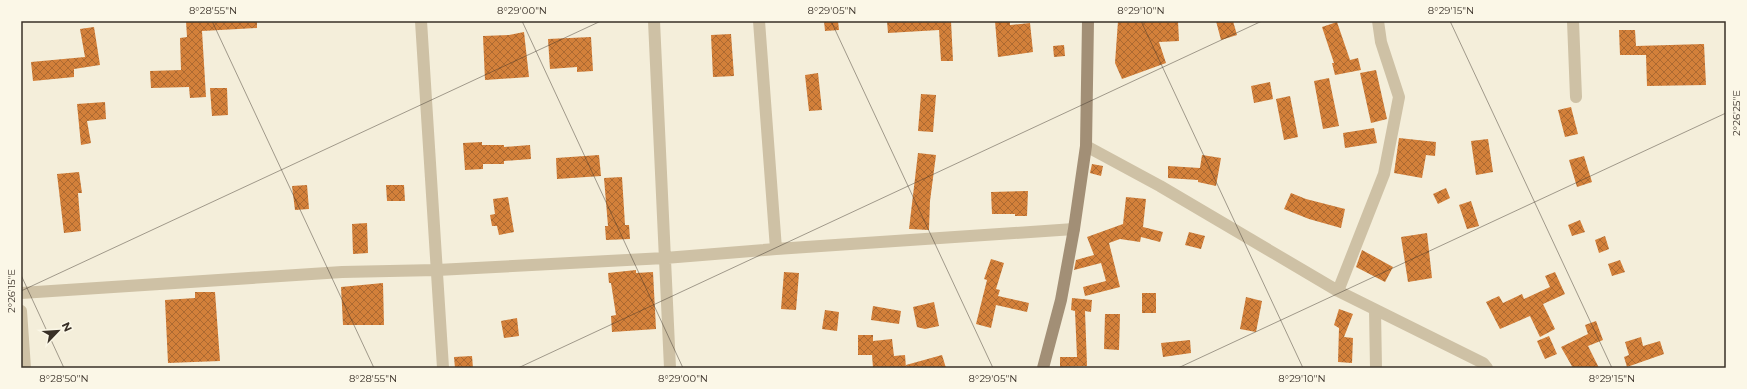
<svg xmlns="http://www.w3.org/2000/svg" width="1747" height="389" font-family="Montserrat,sans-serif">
<defs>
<pattern id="building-cross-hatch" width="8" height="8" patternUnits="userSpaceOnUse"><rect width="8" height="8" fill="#d3803a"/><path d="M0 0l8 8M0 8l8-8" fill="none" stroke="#ac6931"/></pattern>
</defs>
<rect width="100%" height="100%" fill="#f4eeda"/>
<path fill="url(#building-cross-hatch)" d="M186,21H257V28L202,31L206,97L190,98L189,87L151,88L150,71L181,70L180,38L187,37Z
M824,21H838L839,30L825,31Z
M887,21H951L953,61H941L939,30L888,33Z
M995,21H1010V25L1030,23L1033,52L998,57Z
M1118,21H1178L1179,41L1159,42L1166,63L1122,79L1115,63Z
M1216,21H1233L1237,35L1221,40Z
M1337,22L1350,60L1358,58L1361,70L1335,75L1332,63H1334L1322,27Z
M94,27L100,65L74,69V77L33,81L31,62L85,57L80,29Z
M1619,30H1635L1636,46L1704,44L1706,85L1647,86L1646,55H1620Z
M524,32L529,77L485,80L483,36L509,35Z
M731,34L734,76L713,77L711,35Z
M591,37L593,71L577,72V67L550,69L548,39Z
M1064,45L1065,56L1054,57L1053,46Z
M1376,70L1387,119L1371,123L1360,73Z
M818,73L822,110L809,111L805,75Z
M1329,78L1339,126L1323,129L1314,81Z
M1270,82L1273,99L1254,103L1251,86Z
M210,88H227L228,115L212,116Z
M921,94L936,95L933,132L918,131Z
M1290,96L1298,137L1284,140L1276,99Z
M105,102L106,119L87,121L91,143L81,145L77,104Z
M1571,107L1578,134L1565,137L1558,110Z
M1374,128L1377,143L1345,148L1343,133Z
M1399,138L1436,142L1435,156L1426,155L1422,178L1394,173Z
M1488,139L1493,172L1476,175L1471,141Z
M482,142V145H504V147L530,145L531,159L504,161V164H483V169L465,170L463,143Z
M918,153L936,155L930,201L929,230L909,229Z
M599,155L601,176L557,179L556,158Z
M1202,155L1221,158L1216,186L1198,182V180L1168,178V166L1200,168Z
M1584,156L1592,182L1577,187L1569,160Z
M1092,164L1103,166L1101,176L1090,173Z
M79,172L82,193H78L81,231L64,233L57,174Z
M622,177L625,225H629L630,239L606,240L605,226H608L604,178Z
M307,185L309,209L295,210L292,186Z
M386,185H404L405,201H387Z
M1446,188L1450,198L1438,204L1433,194Z
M1028,191L1027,216H1015V214H992L991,192Z
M1291,193L1306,199L1345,209L1341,228L1309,219L1284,209Z
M508,197L514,232L499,235L497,226H492L490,215L495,214L493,199Z
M1126,197L1146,199L1143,227L1163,232L1160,242L1141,237L1140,242L1120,239L1109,243L1120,287L1085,296L1083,287L1106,281L1101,263L1074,270L1076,260L1094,255L1087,237L1123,224Z
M1471,201L1479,226L1467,229L1459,205Z
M1580,220L1585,232L1572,236L1568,225Z
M367,223L368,253L353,254L352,224Z
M1189,232L1205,236L1201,249L1185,245Z
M1427,233L1432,278L1408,282L1401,237Z
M1605,236L1609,249L1599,253L1595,240Z
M1362,250L1393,267L1385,282L1356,267Z
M991,259L1004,263L996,289L1000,290L998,296L1029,303L1027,312L996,305L991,328L976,324L987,280L984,279Z
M1620,260L1625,272L1612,276L1608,264Z
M636,270V273L653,272L656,329L612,332L611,316L616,315L611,283H609L608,273Z
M784,272L799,273L796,310L781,309Z
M1555,272L1565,294L1543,304L1555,329L1540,337L1530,316L1500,329L1486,302L1499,296L1503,303L1522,294L1524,299L1550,287L1545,276Z
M383,283L384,325H343L341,287Z
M195,292H215L220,361L168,363L165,300L195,298Z
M1142,293H1156V313H1142Z
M1246,297L1262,301L1256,332L1240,329Z
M1072,298L1092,300L1091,312L1085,311L1087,366L1060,367V357H1077L1075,311L1071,310Z
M934,302L939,326L925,329L917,327L913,307Z
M873,306L901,311L899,324L871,320Z
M1339,309L1353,314L1344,337L1353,338L1352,363L1338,362L1339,328L1334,325Z
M825,310L839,312L837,331L822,329Z
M1105,314H1120L1119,350L1104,349Z
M517,318L519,336L504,338L501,321Z
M1596,321L1603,340L1588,346L1599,368H1573L1561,347L1588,334L1585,325Z
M858,335H873V341L892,339L894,356L905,355L906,368H873L872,355H858Z
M1549,336L1557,354L1545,359L1537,341Z
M1641,337L1643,346L1660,341L1664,354L1627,367L1624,357L1629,355L1625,342Z
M1190,340L1191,353L1163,357L1161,343Z
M942,355L946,368H907L906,365Z
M472,356L473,368H455L454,357Z"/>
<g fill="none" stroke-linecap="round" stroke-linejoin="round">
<path stroke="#cec1a5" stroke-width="12" d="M421,21L443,368
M654,21L670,368
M759,21L776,249
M1573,21L1576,97
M1086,146L1160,186L1338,291L1483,363L1487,368
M1338,291L1384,174L1399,97L1381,42L1378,21
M21,293L342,272L437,270L665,258L776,249L1074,229
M1375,310L1376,368
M21,311L25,368"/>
<path stroke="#a28f76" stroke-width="12" d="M1043,368L1061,300L1074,229L1086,146L1088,21"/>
</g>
<path fill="none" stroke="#393027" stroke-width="1" stroke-opacity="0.45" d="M212,21L374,368M522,21L683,368M831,21L993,368M1141,21L1303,368M1450,21L1612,368M21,275L64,368M21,291L601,21M518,368L1262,21M1178,368L1726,113"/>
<rect width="1747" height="389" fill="none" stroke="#fbf7e7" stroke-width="44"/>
<g transform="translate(58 331) rotate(65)" stroke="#fbf7e7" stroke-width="3" paint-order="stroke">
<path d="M0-3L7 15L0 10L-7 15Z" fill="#393027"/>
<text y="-6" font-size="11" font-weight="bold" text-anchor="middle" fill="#393027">N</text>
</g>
<rect x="22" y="22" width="1703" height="345" fill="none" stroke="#393027" stroke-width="1.5"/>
<g font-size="10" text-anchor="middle" fill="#393027">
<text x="213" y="14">8°28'55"N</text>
<text x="522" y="14">8°29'00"N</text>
<text x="832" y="14">8°29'05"N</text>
<text x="1141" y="14">8°29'10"N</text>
<text x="1451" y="14">8°29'15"N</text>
<text transform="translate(1736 113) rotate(-90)" y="4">2°26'25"E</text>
<text transform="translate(11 291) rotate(-90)" y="4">2°26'15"E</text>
<text x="64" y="382">8°28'50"N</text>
<text x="373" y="382">8°28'55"N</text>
<text x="683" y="382">8°29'00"N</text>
<text x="993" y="382">8°29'05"N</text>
<text x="1302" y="382">8°29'10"N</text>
<text x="1612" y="382">8°29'15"N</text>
</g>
</svg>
